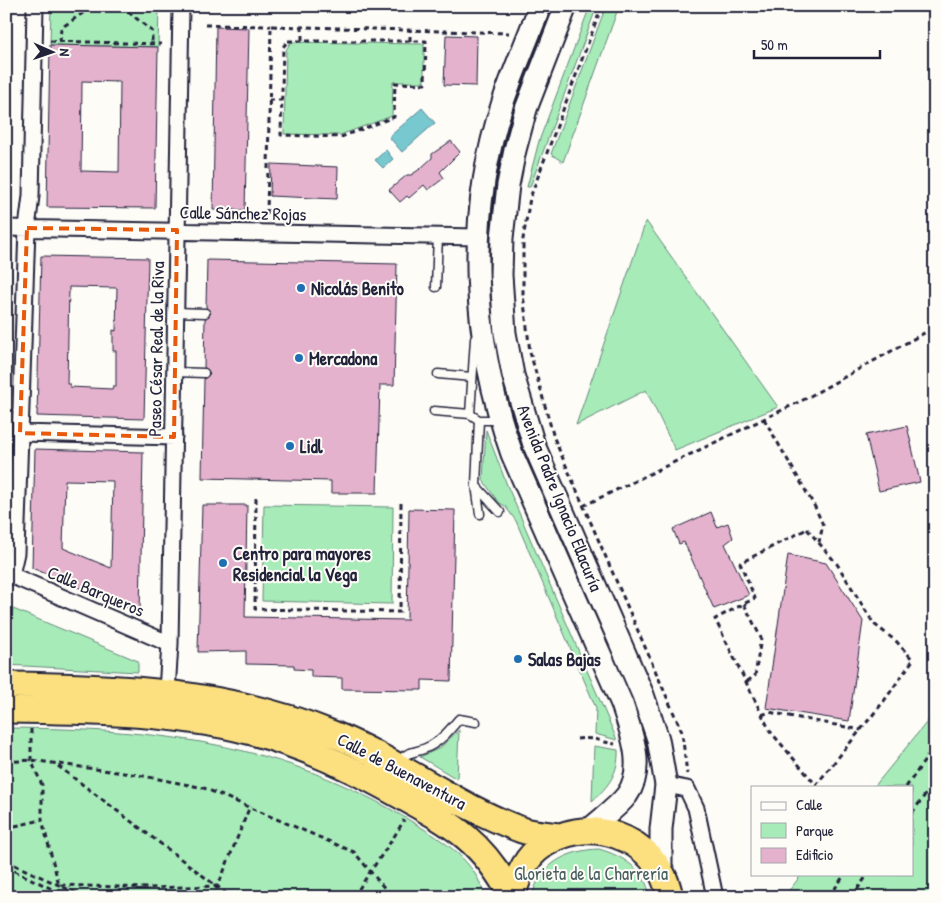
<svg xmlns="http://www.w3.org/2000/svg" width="941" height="903" font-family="'Patrick Hand',sans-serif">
<rect width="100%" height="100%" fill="#fdfcf7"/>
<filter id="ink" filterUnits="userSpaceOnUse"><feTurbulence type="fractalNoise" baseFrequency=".02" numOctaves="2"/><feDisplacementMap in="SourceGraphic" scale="10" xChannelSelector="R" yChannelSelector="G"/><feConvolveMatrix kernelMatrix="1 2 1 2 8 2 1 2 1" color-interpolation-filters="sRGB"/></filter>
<g filter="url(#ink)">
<path fill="#a7ecb8" stroke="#64877a" d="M51,6H159L158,47L50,45Z
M590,6H597L530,187H527L539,141Z
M606,6H619L563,162L551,154Z
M291,42L424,44V82H393L392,116L340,135L284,134L286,50Z
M646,221L778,407L675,450L646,390L576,425Z
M486,430L507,485L617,740L595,734L596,708L516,521L505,506L498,502L483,480Z
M264,505L393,507L392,604L262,601Z
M6,606L138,661V672L6,665Z
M935,712V897H784L802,874H912V787H874Z
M6,728C158,729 281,741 414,823C444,841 476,861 485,897H6Z
M459,730L457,779L420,757L440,748Z
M594,746L618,750C619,773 608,787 592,801Z
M599,849C623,856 646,870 650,897H532C539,864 568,850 599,849Z"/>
<path fill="#77c8cf" stroke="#558694" d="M422,108L435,123L402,152L389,137Z
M386,150L393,159L383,168L375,160Z"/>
<path fill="#e5b2ce" stroke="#22223b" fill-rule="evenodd" d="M216,27L249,28L245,210H213Z
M446,35L477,36L476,86L444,85Z
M50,45L158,47L155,208L47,207ZM82,81L120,82L119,172L81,171Z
M451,141L460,152L440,172L444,178L428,190L424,185L409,198L407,196L400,202L389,190L407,175H411L420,169L432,158V154Z
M271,164L338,167L337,199L270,196Z
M41,256L148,258L144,419L37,416ZM69,287L117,288L116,331L113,330V351H116V386H113L112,389L70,387V384H67Z
M207,260L397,264L394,385H380L377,493H331V481L202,478L204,379L208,376L210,373L204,367L205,319L211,313L206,307Z
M907,426L920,482L879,491L866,435Z
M35,449L143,452L140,613L32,568ZM65,480L113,481L111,568L63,548Z
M202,505H247L245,617L407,620L409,509L455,510L451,681L422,680V690L342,689V678L311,677V670L294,669V665L246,664V651L198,652Z
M711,512L717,527L728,523L733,538L725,544L749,595L714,609L684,542L679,544L673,529Z
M788,555L826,563L863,621L849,721L766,708Z"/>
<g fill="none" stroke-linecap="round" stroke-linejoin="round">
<defs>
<path id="service" d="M436,287L438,236
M176,312L205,313
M174,372L204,373
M438,374L472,377
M434,411L470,414L479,420H500
M470,414L475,339
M479,420L476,485L480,514
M476,486L500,512
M399,763C403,752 415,753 426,748C440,742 449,731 459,719L476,722"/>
<path id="minor" d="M6,228L478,237
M20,433L174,437
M6,573L170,644
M11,575L16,553L27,228L31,196L35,6
M167,691L170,644L181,6
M666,785L687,789L696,808L715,897"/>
<path id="secondary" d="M540,6C528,38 514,70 503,102C465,217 472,341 512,454L622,704C631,732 646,768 627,795C617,808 601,819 589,830
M566,6L526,109L515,150L508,185L502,238L501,275L505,333L513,375L534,445L643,695L658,739L666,785L661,829V870"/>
<path id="trunk" d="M6,685C117,686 229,691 333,734C399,761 455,806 522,830C533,834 547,834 559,836
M6,710C83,711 160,712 236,728C293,741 348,766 399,795C453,825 482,840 512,897
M512,897C517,880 523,862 537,850C584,810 659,836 670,897"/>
</defs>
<use href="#service" stroke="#22223b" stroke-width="11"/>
<use href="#minor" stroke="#22223b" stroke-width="19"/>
<use href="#secondary" stroke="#22223b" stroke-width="25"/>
<use href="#trunk" stroke="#22223b" stroke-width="29"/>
<path stroke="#22223b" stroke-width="3" stroke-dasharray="5 4" stroke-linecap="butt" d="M103,6H110
M121,6L152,31V44
M602,6L530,198L523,239V294L530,352L554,438L682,732L687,774
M205,25L271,26
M302,40V26
M50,41L161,44
M288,41H426L425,84L395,83L394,117L341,137L281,135L283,47Z
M410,41V29
M60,42L61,28L93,6
M269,100H282
M267,214L271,26L509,33
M764,419L815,507L823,525L819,542
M256,498L255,609L400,612L401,502
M583,506L803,400L935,327
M807,529L837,564L874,624L897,642L913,660L884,701L816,785L770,731L715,619L755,598L740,563Z
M744,604L761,638L755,676L746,682
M762,715L769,712L861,730
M31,729V760L42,785V820L59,885L148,888L218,886
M577,739C595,737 598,741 615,744
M6,762L31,760L138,775L204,788L354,852L392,897
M58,766L231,897
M906,787L935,746
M912,813L935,781
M6,828L42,820
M6,861L85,897
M6,867L69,897
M6,888L25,897
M211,897L218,886L250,806
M354,897C370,870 389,847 404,820
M829,897L845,874
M852,897L868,874"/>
<use href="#service" stroke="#fdfcf7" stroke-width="8"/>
<use href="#minor" stroke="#fdfcf7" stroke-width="15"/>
<use href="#secondary" stroke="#fdfcf7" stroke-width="21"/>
<use href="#trunk" stroke="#fce080" stroke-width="25"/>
</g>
</g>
<path fill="none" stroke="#e8590c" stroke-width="4" stroke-dasharray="10 6" stroke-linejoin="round" d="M27,228L177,230L174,437L20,433Z"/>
<g fill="#1f6fb2" stroke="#fdfcf7" stroke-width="2">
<circle cx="301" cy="288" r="5"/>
<circle cx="299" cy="358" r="5"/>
<circle cx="290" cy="446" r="5"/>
<circle cx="223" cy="563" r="5"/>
<circle cx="518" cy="659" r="5"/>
</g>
<g text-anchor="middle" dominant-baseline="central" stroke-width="4" stroke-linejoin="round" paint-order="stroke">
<g font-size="18" fill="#22223b" stroke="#fdfcf7">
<text transform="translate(243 213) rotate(1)">Calle Sánchez Rojas</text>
<text transform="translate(156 349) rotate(-89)">Paseo César Real de la Riva</text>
<text transform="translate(560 498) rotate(68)">Avenida Padre Ignacio Ellacuría</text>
<text transform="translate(96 591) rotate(23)">Calle Barqueros</text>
<text transform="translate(402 771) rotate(28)">Calle de Buenaventura</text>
</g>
<g font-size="18" font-weight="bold" fill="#22223b" stroke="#fdfcf7" text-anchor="start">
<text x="311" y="288">Nicolás Benito</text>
<text x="309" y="358">Mercadona</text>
<text x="300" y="446">Lidl</text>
<text x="233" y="553">Centro para mayores<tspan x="233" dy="21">Residencial la Vega</tspan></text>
<text x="528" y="659">Salas Bajas</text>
</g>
<g font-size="18" fill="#4a5f60" stroke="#fdfcf7">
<text x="591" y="873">Glorieta de la Charrería</text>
</g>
</g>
<rect width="941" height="903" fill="none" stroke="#fdfcf7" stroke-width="25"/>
<rect x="12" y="12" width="916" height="878" fill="none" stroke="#22223b" stroke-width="2" filter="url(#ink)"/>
<rect x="751" y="786" width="162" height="90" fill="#fdfcf7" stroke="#a5a5ac"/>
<rect x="761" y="802" width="25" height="8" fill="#fdfcf7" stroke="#a5a5ac"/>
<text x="796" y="810" font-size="15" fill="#22223b">Calle</text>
<rect x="761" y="823" width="25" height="15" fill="#a7ecb8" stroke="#a5a5ac"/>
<text x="796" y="836" font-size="15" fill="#22223b">Parque</text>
<rect x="761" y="848" width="25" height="15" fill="#e5b2ce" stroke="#a5a5ac"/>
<text x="796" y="860" font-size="15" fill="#22223b">Edificio</text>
<g transform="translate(52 52) rotate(92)" stroke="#fdfcf7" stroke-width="4" paint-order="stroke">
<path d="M0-4L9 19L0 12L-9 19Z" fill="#22223b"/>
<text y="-8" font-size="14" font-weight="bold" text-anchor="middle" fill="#22223b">N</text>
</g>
<path d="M754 50v8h126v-8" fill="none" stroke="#22223b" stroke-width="2.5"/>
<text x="761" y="50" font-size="15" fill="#22223b" stroke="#fdfcf7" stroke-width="4" paint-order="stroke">50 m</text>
</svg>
